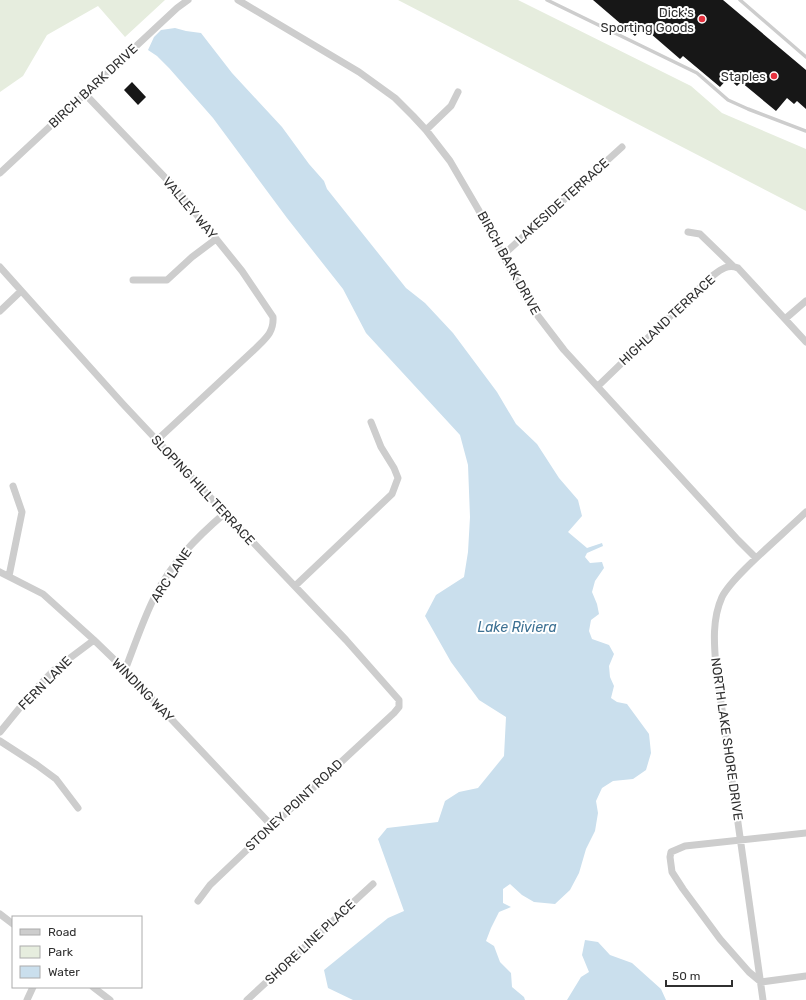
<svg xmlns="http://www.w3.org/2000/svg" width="806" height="1000" font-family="Rubik,sans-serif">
<rect width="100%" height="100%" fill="#fff"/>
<path fill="#e6edde" d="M0,0H165L125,37L98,6L47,35L23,76L0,92Z
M398,0H518L691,86L722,113L806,149V211Z"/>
<path fill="#cadfed" d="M175,28L186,31L201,33L232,73L282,127L309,164L324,181L327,189L406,288L425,303L453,333L497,392L516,424L537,444L559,478L578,500L582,516L568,532L587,548L602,543L603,546L587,553L585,557L590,563L602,562L604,568L595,581L592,592L597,604L599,614L591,620L589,631L592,639L609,645L614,654L609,666L610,677L614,686L611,698L617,702L627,704L649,734L651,753L646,770L633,779L613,781L602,788L596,801L598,813L595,831L586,849L579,873L570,890L555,904L534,902L522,895L510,884L503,889V903L511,907L499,912L491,928L486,941L494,946L500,962L511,973L512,987L524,997L525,1000H353L328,988L324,970L388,918L404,911L378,839L387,828L438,822L445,801L459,792L478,788L504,756L506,717L479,700L451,662L425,616L436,595L464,577L468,552L470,517L468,465L460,435L366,333L343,289L287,218L213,118L169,68L157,56L148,50L154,37L161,30Z
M585,940L598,942L610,955L632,963L661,989L666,1000H567L581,977L589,972L582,955Z"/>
<path fill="#171717" d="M593,0H723L806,70V109L797,101L794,104L787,98L776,111L741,82L737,86L728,78L720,87L683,56L680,59L643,27L635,36Z
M132,82L146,97L138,105L124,90Z"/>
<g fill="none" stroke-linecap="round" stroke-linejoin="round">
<path stroke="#cdcdcd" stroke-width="3.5" d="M547,0L697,73L728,100L748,109L806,131
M740,0L806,57"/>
<path stroke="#cdcdcd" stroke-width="7" d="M238,0L359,72L395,98L413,116L426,130L450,161L478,209L522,291L538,316L564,350L738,540L756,558
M85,94L176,189L242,271L273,317C274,332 266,338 256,348L156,441
M426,130L451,106L458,92
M0,173L177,8L188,0
M688,232L700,234L733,266
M503,255L622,147
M0,267L122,403L225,513L346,640L399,700V707L394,713L272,826L210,885L198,901
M133,280H167L192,257L216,239
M0,311L21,291
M785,319L806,301
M598,386L711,277C719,271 727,263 738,268L806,342
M0,572L43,594L94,640L125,670L272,826
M9,576L22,512L13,486
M295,586L392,494L398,478L394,468L381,447L371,422
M125,670C134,647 143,620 154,598C171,563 196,538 225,513
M0,732L31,694L54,670L94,640
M0,741L37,765L56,779L78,808
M806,833L685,846L671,852L670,857L672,872L683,889L720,939L749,972L761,982L806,976
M0,914L13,924
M93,987L110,1000
M27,1000L33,987
M247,1000L373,884
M763,1000L716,667C714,644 712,619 722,597C727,587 737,577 745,569C765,549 786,531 806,512"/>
</g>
<g fill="#e6323f" stroke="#fff" stroke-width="1.5">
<circle cx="702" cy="19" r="4"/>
<circle cx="774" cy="76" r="4"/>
</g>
<g text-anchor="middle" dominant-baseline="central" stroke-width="4" stroke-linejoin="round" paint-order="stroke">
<g font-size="13" fill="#303030" stroke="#fff" text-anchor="end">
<text x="694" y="12">Dick's<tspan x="694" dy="15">Sporting Goods</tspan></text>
<text x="766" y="76">Staples</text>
</g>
<g font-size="13" fill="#303030" stroke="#fff">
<text transform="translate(93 86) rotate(-43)">BIRCH BARK DRIVE</text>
<text transform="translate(562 201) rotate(-42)">LAKESIDE TERRACE</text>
<text transform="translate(190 208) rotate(50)">VALLEY WAY</text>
<text transform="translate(509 263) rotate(61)">BIRCH BARK DRIVE</text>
<text transform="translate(667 320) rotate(-43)">HIGHLAND TERRACE</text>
<text transform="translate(203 490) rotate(47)">SLOPING HILL TERRACE</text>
<text transform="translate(171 575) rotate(-56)">ARC LANE</text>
<text transform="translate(45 683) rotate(-45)">FERN LANE</text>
<text transform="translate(143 690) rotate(46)">WINDING WAY</text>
<text transform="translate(727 739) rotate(82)">NORTH LAKE SHORE DRIVE</text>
<text transform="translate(294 805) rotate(-43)">STONEY POINT ROAD</text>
<text transform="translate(310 942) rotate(-43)">SHORE LINE PLACE</text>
</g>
<g font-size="14" font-style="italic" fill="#3d7193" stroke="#fff">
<text x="517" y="627">Lake Riviera</text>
</g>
</g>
<rect x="12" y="916" width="130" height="72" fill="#ffffff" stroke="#acacac"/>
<rect x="20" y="929" width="20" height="6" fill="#cdcdcd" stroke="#acacac"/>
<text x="48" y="936" font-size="12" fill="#303030">Road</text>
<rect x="20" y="946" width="20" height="12" fill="#e6edde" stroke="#acacac"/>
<text x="48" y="956" font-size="12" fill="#303030">Park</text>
<rect x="20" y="966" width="20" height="12" fill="#cadfed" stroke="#acacac"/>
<text x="48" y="976" font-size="12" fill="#303030">Water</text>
<path d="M666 980v6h66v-6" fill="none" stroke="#303030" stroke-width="2"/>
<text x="672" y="980" font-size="12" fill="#303030" stroke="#ffffff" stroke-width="3" paint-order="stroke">50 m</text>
</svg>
